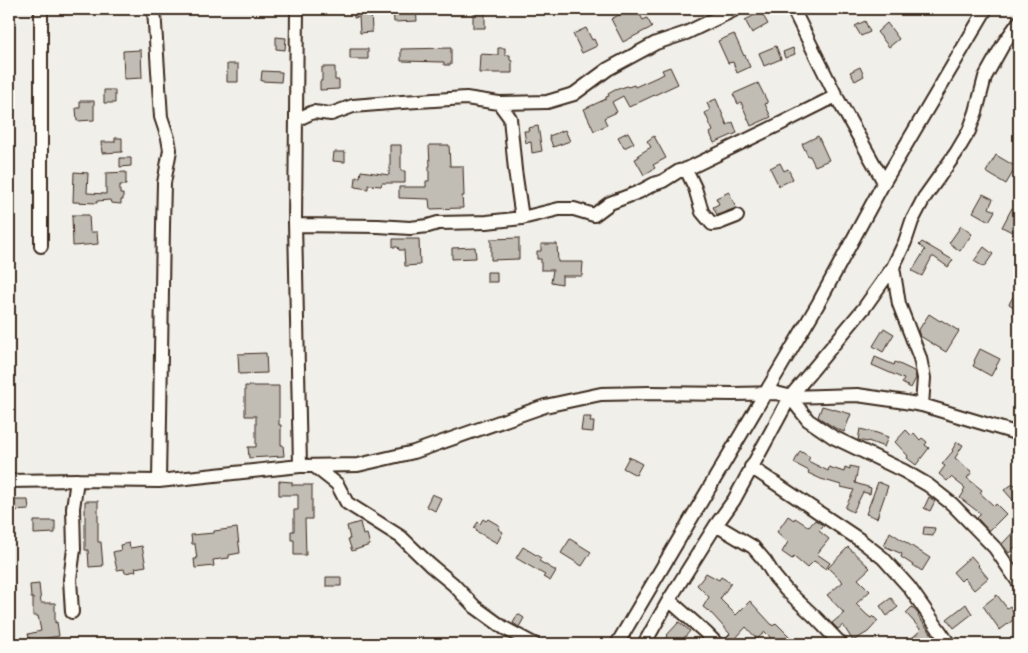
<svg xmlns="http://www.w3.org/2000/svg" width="1028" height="653" font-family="'Playpen Sans',sans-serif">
<rect width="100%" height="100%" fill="#f1efea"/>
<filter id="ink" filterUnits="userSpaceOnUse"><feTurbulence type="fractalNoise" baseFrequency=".02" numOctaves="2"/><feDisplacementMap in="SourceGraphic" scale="10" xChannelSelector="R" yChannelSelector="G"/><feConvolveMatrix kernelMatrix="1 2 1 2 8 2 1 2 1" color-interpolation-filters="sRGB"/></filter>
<g filter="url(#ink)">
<path fill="#c1bcb4" stroke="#3b2a1e" d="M371,9L372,32L360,33L359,17L354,18V10Z
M393,9H416L417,21L394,22Z
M630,9L632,14L638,11L643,20L647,18L652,27L623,42L611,19Z
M473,10H485V28H473Z
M761,12L768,24L752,33L745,20Z
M865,21L870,32L861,36L855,26Z
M887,23L899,39L889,47L877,32Z
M586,28L592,40L594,39L597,46L582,53L573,34Z
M734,34L744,56L745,55L750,67L737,73L733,62L728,63L718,41Z
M276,37L286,38L285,50L276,49Z
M776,46L781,59L764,66L759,53Z
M451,48V65H444V62L401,61V49Z
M498,48H505V55H510V60L512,61V73H479L480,54L498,55Z
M793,48L795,54L785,58L783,52Z
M350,49H368V59H350Z
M141,50L142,78L124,79L123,51Z
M227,64H238V82H227Z
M322,67H335V80H339V89L320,90V81H322Z
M670,67L678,84L629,107L623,96L612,102L617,112L604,118L607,125L594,131L584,109L606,99V97L609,96L608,94L615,90L627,86L628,87L634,85L635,87L664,74L662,70Z
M860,67L864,76L855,81L850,72Z
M262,71L282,72L281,82L261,81Z
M758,83L768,103L765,104L771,117L751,126L741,102L738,104L733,94Z
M104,90H115V103H104Z
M716,99L727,125L733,122L737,133L714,143L710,133L713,131L705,113L710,110L707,103Z
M80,101H94V120L77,121L76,108H80Z
M538,126L542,151L532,153L531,142L526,143L524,131H529L528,128Z
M565,130L570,141L553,147L549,136Z
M628,132L634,143L624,148L618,137Z
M654,136L666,158L653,165L655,168L644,175L635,159L639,157L638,155L651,147L647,141Z
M818,136L829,160L815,166L810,156H808L802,144Z
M115,138H122V152L102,153L101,142H115Z
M390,145H401V171H405V183H382L381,186L368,185V189L355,187L356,177H360L361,171L389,175V171H390Z
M429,145H449L450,166H463L464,196H462L463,208L430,209L429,199L399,198V187H426V181H429V166H430Z
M334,152H345V162L333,161Z
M996,155L1016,167L1006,184L986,172Z
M120,158H131V166L120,167Z
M780,163L784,171L788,169L793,179L779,186L770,168Z
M74,172L88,173L87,193L106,194V173L126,172V185H120V194H123V200H121V204L111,203L110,200L97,201V203L73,202Z
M729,192L736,208L717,215L713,207L719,204L716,198Z
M983,194L993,199L989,208L995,211L989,221L973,212Z
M1012,208L1019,212V218L1012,232L1002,227Z
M72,215H89L90,232H97L98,244L73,246Z
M961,226L972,234L960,251L949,243Z
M519,238V259L491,260V239Z
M393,239H419L420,265L405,266L404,250H399L398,247H393Z
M922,242L953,260L948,267L934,257H932L922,276L912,271L925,250L919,245Z
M541,244H557L558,262H583L582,276H562V284L551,282L553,270H541V259H537V251H541Z
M475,247L476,258L452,259V248Z
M984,247L993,254L984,267L974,261Z
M487,272H497V282H487Z
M1014,295L1019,298V310L1009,304Z
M929,314L940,321L941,320L959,331L946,352L920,336L918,331Z
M884,328L894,334L883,352L873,346Z
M980,349L1000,359L991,376L973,366L975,362L974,361Z
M266,353L267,373L239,374L238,354Z
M875,357L894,365L895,362L914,371L916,378L911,388L902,383L904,379L872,365Z
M245,386H279V425H281V445H283L284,456L249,458L248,447H256V416H245Z
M822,406L851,414L844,432L835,428L818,417Z
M583,417H591L590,422H594L593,432L581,431Z
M860,429L877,433L888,437L884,447L868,441L867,442L858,440Z
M906,430L912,436L914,433L920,440L922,438L927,442L925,445L929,448L916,465L907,458L908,456L895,442Z
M957,442L963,445L955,458L972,472L967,478L982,490L980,493L994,506L996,504L1006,514L989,531L977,518L981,514L960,498L964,492L963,491L965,488L951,477L947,481L939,474L945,466L942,464L953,451L952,450Z
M800,451L810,457L808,461L828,471L829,467L844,472L845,467L850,469V466L858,468L855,483L871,488L870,494L863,492L853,512L845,508L854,490L841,487V485L821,479L808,473L809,471L794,463Z
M629,457L642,464L636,475L623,468Z
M279,481L292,482V485H312V519H305L306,555H294V540H291V531H294V510H298V495H279Z
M1019,481V507L1004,490L1013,484L1014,485Z
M878,482L888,486L877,518L866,514Z
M432,494L441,498L435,511L426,506Z
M929,497L935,501L930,511L924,508Z
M11,500H28L29,510L12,511Z
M85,501H98V542H101L103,566L89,567L88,550H85Z
M788,516L794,520L795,518L809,527L815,520L824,526L819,531L829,539L817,554L830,563L826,569L814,561L807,568L794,557L792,559L782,552L788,542L777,532Z
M483,519L486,521L488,519L500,526L498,529L503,532L497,543L476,531L477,530L474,528L478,522L480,524Z
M34,521H55V533L34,534Z
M360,522L363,535L367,534L370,545L352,551L348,539H350L347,526Z
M1019,526V543L1009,553L1002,544Z
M924,527L935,528L933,536L923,535Z
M237,528L240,553L229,555V558L213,560L214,566L195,568L194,559H197L195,544H192L191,535L214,533V531Z
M890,532L930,558L922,571L901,557L902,554L884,546Z
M570,539L591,552L582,566L561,553Z
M129,543L130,548L142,546L146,566L135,568L136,571L125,573L124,569L117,570L113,552L121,550L120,545Z
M523,547L541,558L539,561L556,571L550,581L543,577L545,575L516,558Z
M848,547L870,568L858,579L870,591L856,604L867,615L871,618L873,616L878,621L868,632L853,641L843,625L838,629L832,623L844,613L827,595L843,582L828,568Z
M971,556L979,565L978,566L988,578L974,590L964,578L961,581L953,572Z
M706,573L719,580L721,577L731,583L720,599L736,615L750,601L773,626L776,623L797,644H777L765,632L757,639L746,627L736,638L738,641L734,644H726L724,640L730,634L712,614L703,607L709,597L697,585L702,579Z
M326,577H341V586H326Z
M39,584L41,603H55V623L57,622L59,636L30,641L28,634L41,631L38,616H33V598H31L30,585Z
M997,595L1007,608L1010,606L1017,617L1000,630L983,606Z
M891,598L898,607L887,616L880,606Z
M966,604L972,614L954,628L947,619Z
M912,607L919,615L918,616L939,644H905L921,630L906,613Z
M518,614L524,618L519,627L513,623Z
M679,622L690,631L679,644H662L668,636L667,635Z
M1019,634V644H1006Z"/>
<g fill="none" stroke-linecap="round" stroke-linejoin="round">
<defs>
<path id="minor" d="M154,9L161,117L168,138L170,150L164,183L163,226L159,481
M297,9L295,222L300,466
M793,9L836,96L884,182
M499,103L547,102L574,94L608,69L656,43L686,33L736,9
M296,120L313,112L331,114L353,106L402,102L466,98L499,103L510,118L515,170L522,218
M686,169L695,188L702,212L712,224L719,223L737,216
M295,225L378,226L410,228L428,226L438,223L487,222L522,218L559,209H574L594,215L610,203L639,192L654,184L663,181L679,171L685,170L780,124L836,96
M41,246V9
M893,267L899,304L920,358L924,378L922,405
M790,397L808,420L833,437L904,471L928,485L952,504L995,548L1019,583
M314,466L337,484L347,503L401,537L430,565L453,584L475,607L504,628L534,644
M751,467L860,540L883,558L909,587L949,644
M9,481L77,480L159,481L300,466L358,465L414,452L545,406L601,394L650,393L733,394L776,393L784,395L790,397L857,395L899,401L922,405L1019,434
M716,525L753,547L765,561L775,577L786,590L815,617L841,644
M669,600L706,633L717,644
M72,612L70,579L74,549L73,508L77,480
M617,644L818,304L884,182L986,9
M644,644L669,600L716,525L734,500L790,397L864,308L893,267L905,242L912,221L924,198L956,153L969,131L976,112L985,77L1004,43L1019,22"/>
</defs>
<use href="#minor" stroke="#3b2a1e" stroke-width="16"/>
<use href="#minor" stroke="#fdfcf7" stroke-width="12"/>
</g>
</g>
<rect width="1028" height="653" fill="none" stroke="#fdfcf7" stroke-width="30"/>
<rect x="15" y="15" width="998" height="623" fill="none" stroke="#3b2a1e" stroke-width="2" filter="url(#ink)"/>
</svg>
